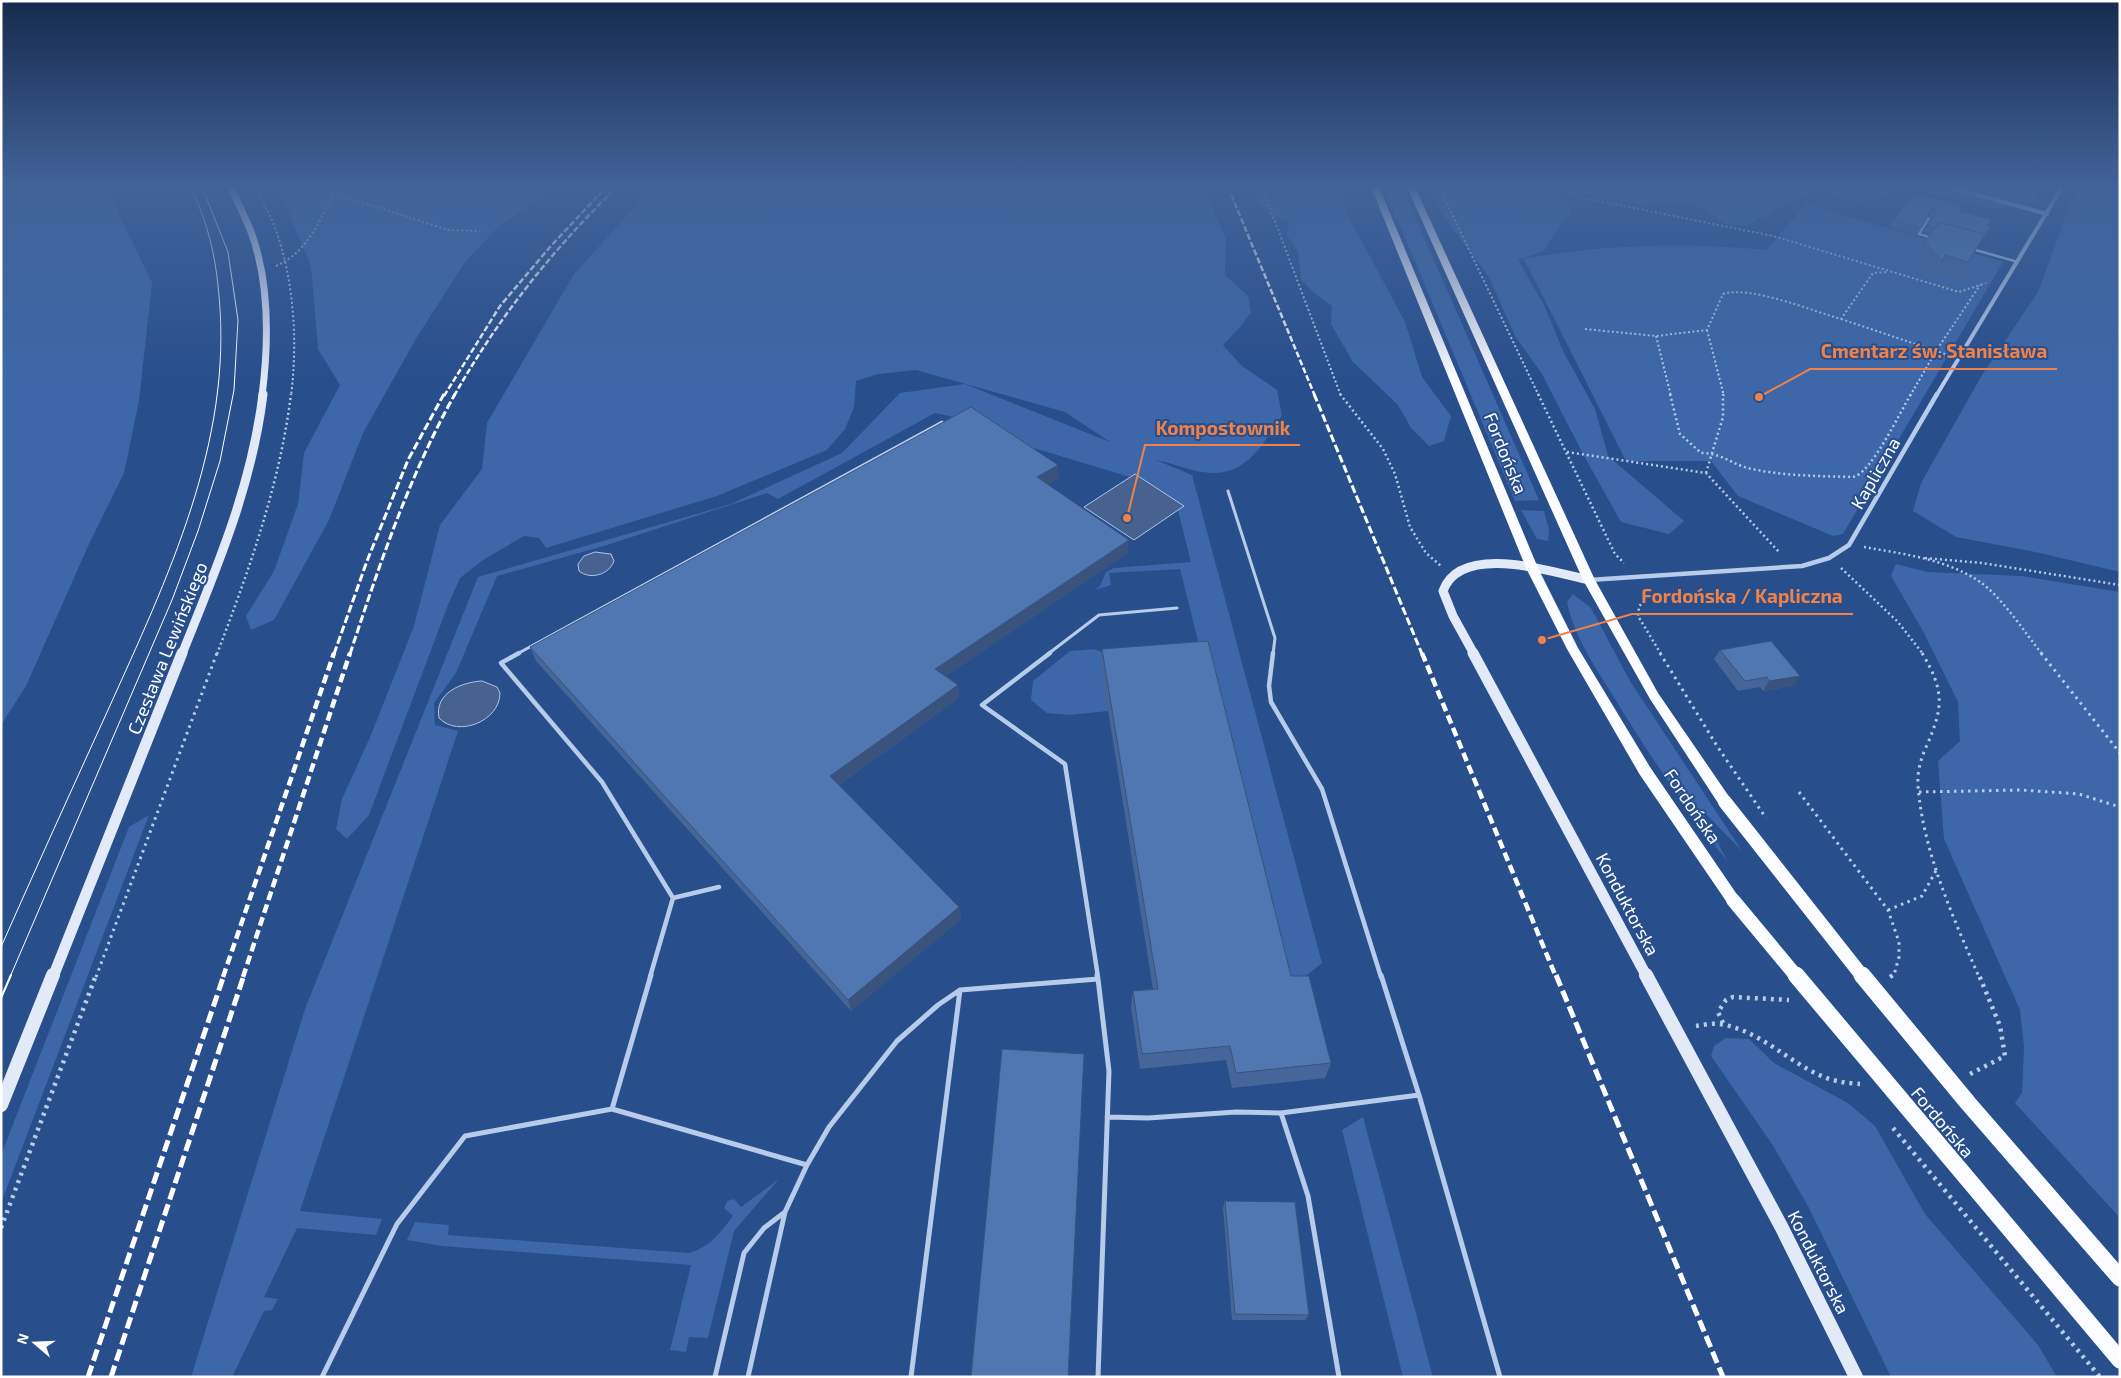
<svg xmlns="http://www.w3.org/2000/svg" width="2121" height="1378" font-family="'Exo 2',sans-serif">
<rect width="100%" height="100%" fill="#284e8c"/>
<path fill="#3d67a8" d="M19,187H106L152,283L139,401L124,473L89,544L26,686L1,725V201Z
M275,187H557L500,225L465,262L417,337L363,433L329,520L274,620L251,630L246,616L274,571L298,504L304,453L340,385L318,349L311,266L288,210Z
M653,187H1203L1226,239L1225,275L1248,296L1251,312L1241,326L1223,345L1242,366L1277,390L1282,415C1266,440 1249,472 1216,473C1196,474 1174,463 1156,460L1192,475L1322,963L1286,992L1180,569L1109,573L1111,585L1095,590L1100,586L1106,572L1114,568L1191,562L1178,510L1184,506L1135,474L1130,477L997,437L972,421L935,413L778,499L767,493L607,545L497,576L456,673L434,703L435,725L458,731L300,1211L382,1219L376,1235L297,1228L264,1297L278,1299L272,1310L264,1311L232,1377H191L305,1009L478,577L731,504L842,453L900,393L965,384L1110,442L1065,412L916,370L878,374L856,381L854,407L845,429L827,450L717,496L546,548L539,538L524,536L483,560L460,578L448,605L369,815L347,839L336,829L342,799L371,735L414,626L440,525L482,469L487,423L574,274Z
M1247,187H1342L1346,212L1405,322L1422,377L1451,416L1444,441L1429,446L1411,428L1398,405L1353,362L1331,324L1332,306L1318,296L1301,280L1298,251L1286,234L1290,222L1266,213Z
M1384,187H1402L1539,500L1515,501Z
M1428,187H1637L1669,191L1687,187H2027L2038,190L2035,203L1993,209L1927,192L1889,194L1859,203L1820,191L1788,203L1747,226L1726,224L1696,204L1670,202L1642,205L1558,189L1557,194L1572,210L1543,251L1518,260L1543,303L1564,353L1595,409L1608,456L1684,521L1669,534L1621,522L1583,454L1542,374L1515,336L1489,277L1442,214Z
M2082,187H2120V572L2040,553L1956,537L1913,511L1921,483L1982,375L2038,292L2070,205Z
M1806,204L2003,262L1843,534L1833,536L1738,496L1711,461H1626L1524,259C1604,244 1685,242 1766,250Z
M1521,510L1544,511L1549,529L1548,541L1537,539Z
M1896,564L1927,572L2021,576L2120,592V1218L2015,1103L2022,1093L2024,1047L2020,1010L1944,839L1938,761L1960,741L1958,702L1924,633L1891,576Z
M1573,594L1591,608L1630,681L1742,851L1701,809L1727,861C1685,808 1647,752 1612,694C1594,665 1574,636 1567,602Z
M1095,649L1114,658L1108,711L1069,715L1047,713L1031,700L1033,681L1070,651Z
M149,815L1,1203V1155L129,827Z
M1726,1038L1749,1039L1774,1063L1848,1103L1875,1126L1925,1214L2038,1345L2057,1377H1891L1808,1206L1772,1144L1711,1056L1714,1046Z
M1363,1117L1433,1377H1403L1342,1130Z
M779,1179L734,1231L708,1338L689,1337L686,1352L670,1350L691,1265L442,1246L407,1240L415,1222L449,1225L448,1235L689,1253C710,1247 720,1233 733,1216L724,1208L727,1201L734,1199L741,1207Z"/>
<path fill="#48628f" stroke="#acc5ea" d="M1135,474L1184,506L1134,540L1084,507Z
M595,552L611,554L614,561C609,575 590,580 579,571L578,564L584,556Z
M482,681L497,687L500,693C500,721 458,738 439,718C434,693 462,682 482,681Z"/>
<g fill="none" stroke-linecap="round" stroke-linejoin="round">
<path stroke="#b7cbea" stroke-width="2" stroke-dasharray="2 2.5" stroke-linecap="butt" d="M255,187C261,199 269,212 274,225C294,278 298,340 291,396
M315,187L448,230L480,231
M1262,187L1341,396
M1439,187L1539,396
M1555,187L1579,197L1773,236L1959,292L1986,283
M276,266C307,252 318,224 333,195
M1841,319L1945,354
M1585,329L1656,336L1707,330L1723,294C1749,285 1813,311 1841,319L1873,273L1888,272
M1707,330L1724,396
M1656,336L1671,396
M1910,396L1936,351L1980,285"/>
<path stroke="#b7cbea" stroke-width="2.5" stroke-dasharray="2 3" stroke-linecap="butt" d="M1340,394L1383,449L1395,474L1410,527L1426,553L1441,566
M1538,394L1615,554L1624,563
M1670,394L1680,434L1701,453C1719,452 1735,466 1752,469C1785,476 1819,476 1853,477C1871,474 1900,412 1911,394
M1567,452L1706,473L1779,552
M1706,473L1723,417V394
M1864,547C1903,554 1947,559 1980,582C2001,596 2026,634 2042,654
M1925,558L1982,563L2120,585
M1841,568L1898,622L1923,654
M1642,591L1645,598L1639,607L1638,616L1661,654
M217,654C249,570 280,484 291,394"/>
<path stroke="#b7cbea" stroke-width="3" stroke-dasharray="2.5 4.5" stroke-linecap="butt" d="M1660,653L1717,746L1766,818
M1922,653C1944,690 1944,706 1927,745C1921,758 1917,771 1918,786C1923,851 1953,917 1979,977
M2041,653L2120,753
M1799,792L1888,910L1899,942V957L1894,975L1891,977
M1919,792L2021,790L2079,794L2120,807
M1888,910L1922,896L1938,867
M96,977L217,653"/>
<path stroke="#b7cbea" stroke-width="4.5" stroke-dasharray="3 5" stroke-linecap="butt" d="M1890,977L1893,975
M1723,1023L1718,1012L1726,1000L1733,997L1789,1000
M1696,1026C1703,1025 1712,1023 1719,1024C1757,1029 1785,1059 1819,1075C1832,1081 1845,1083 1860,1084
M1970,1074L2005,1056L2000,1026L1979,975
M1,1228L96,975"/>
<path stroke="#b7cbea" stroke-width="2.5" d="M1929,218L1919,234L1932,238
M1972,249L2018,262"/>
<path stroke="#b7cbea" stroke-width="3" d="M1228,491L1275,638L1273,654
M517,654L942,422
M1048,654L1099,615L1177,608"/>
<path stroke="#b7cbea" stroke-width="4.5" d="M519,653L501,663L602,782L673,898L650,977
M1050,653L982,705L1065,764L1098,977
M1273,653L1269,686L1271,702L1322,789L1381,977
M673,898L719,887"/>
<path stroke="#b7cbea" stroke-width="5" d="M1097,975L1098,979
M1419,1095L1500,1377
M612,1109L807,1165
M1281,1113L1308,1196L1339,1377
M1107,1117L1148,1118L1236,1112L1281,1113L1419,1095L1381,975
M322,1377L397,1224L465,1136L612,1109L651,975
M715,1377L744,1253L764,1228L785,1212
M748,1377L785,1212L807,1165L829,1127L897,1041L938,1005L960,990L1098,979L1109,1071L1098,1377
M911,1377L960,990"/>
<path stroke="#b7cbea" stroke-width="4" d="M1949,187L2047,214
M1936,396L2062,187"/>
<path stroke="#b7cbea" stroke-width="4.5" d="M1589,580L1802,566L1829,558L1849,545L1937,394"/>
<path stroke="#e2eaf8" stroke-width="7" d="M231,187C237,201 244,215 250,229C270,281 269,341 262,396"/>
<path stroke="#e2eaf8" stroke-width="9" d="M182,654C216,570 252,486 263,394
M1474,654L1453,616L1443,591C1461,542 1552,572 1589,580"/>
<path stroke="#e2eaf8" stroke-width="11" d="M1473,653L1647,977
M53,977L182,653"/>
<path stroke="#e2eaf8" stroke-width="14" d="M1646,975L1782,1228L1856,1377
M1,1105L53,975"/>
<path fill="#fafcff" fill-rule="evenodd" d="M1371,187H1379L1538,568L1578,648L1650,767L1738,896L1740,900L1738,904L1733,906L1728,904L1640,775L1567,649L1526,568Z
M1407,187H1415L1595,580L1658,693L1730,798L1732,802L1730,806L1725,808L1720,806L1650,699L1583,580Z"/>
<path stroke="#fff" stroke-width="1" d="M1,947C36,868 72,789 108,710C167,579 233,443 219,296C216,258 208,221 190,187
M10,977L172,600L198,531L220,461L234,390L238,320L228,252L202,187"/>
<path stroke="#fff" stroke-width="2" d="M1,998L11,975"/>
<path stroke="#fff" stroke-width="2.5" stroke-dasharray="6 2.5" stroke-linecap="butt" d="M1228,187L1315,396
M444,396L500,306L550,247L606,187
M454,396C498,318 553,249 617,187"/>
<path stroke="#fff" stroke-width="3" stroke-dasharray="8 3" stroke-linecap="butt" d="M1314,394L1422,654
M334,654L367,561L408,460L444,394
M350,654C379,566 409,476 455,394"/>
<path stroke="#fff" stroke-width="4.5" stroke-dasharray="9 4.5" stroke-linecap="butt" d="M1422,653L1556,977
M223,977L334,653
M243,977L350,653"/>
<path stroke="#fff" stroke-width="5" stroke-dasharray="12 5" stroke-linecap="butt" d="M1556,975L1723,1377
M88,1377L224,975
M111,1377L244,975"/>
<path stroke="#b7cbea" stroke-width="4.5" stroke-dasharray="3 5" stroke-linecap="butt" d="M1893,1128L2100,1377"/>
<path stroke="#fafcff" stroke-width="14" d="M1725,802L1863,977
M1733,900L1797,977"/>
<path stroke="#fafcff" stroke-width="17" d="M1796,975L2120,1360
M1862,975L1968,1103L2120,1278"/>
</g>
<path fill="#466699" d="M1915,193L1959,211L1990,227L1957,280L1934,273L1930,279L1914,260L1930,234L1924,232L1932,219L1930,215L1927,216L1916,236L1889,227L1893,220Z
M1058,478L1047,485L1128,553L946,676L958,685L959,698L839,785L959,907L961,919L851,1011L536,661L530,647Z
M1102,649L1291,976L1331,1063L1325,1078L1232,1088L1226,1060L1140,1069L1131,1007L1133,991L1153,989L1101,667Z
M1720,650L1800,676L1793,686L1763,691L1760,687L1738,691L1714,659Z
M1225,1201L1309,1315L1305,1320H1232L1223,1208Z"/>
<path fill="#39537d" d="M1934,208L1930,215L1926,216L1931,209Z
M1058,465V478L1037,491V477Z
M1129,540L1128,553L937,682L935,669Z
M1800,676L1793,686L1763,691L1769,681Z
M958,685L959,698L833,789L830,776Z
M959,907L961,919L851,1011L848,1000Z"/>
<path fill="#5177b2" stroke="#39537d" d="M1915,193L1961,206L1959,211L1991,220L1987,226L1990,227L1985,234L1939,222L1936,227L1928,225L1936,212L1934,208L1931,209L1921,228L1893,220Z
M1939,222L1985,234L1968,262L1945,255L1942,261L1925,242Z
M971,407L1058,465L1037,477L1129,540L935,669L958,685L830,776L959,907L848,1000L530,647Z
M1208,641L1291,976H1309L1331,1063L1236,1073L1230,1046L1142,1054L1133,991L1158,989L1102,649Z
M1771,641L1800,676L1769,681L1767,677L1745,681L1720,650Z
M1002,1049L1084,1054L1068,1377H971Z
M1225,1201L1295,1202L1309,1315L1235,1314Z"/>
<linearGradient id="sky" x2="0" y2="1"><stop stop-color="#162b4d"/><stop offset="0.49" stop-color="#426399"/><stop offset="1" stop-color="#426399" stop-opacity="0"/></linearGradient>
<rect width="2121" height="380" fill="url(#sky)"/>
<g text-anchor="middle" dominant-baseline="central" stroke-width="4" stroke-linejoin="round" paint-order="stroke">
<g font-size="18" fill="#fff" stroke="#284e8c">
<text transform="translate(1506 453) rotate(68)">Fordońska</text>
<text transform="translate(1875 473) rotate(-60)">Kapliczna</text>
<text transform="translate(167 648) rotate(-68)">Czesława Lewińskiego</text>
<text transform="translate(1693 806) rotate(56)">Fordońska</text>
<text transform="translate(1628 904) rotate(62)">Konduktorska</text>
<text transform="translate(1943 1122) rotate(50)">Fordońska</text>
<text transform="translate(1819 1262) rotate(63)">Konduktorska</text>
</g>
</g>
<path fill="none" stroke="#ee8249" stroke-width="2" d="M1759 397L1810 369H2057M1127 518L1145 445H1300M1542 640L1632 614H1853"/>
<g fill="#ee8249" stroke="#284e8c" stroke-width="2">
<circle cx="1759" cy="397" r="5"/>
<circle cx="1127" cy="518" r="5"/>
<circle cx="1542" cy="640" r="5"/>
</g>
<g font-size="19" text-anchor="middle" font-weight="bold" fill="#ee8249" stroke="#284e8c" stroke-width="4" stroke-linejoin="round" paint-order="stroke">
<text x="1934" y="358">Cmentarz św. Stanisława</text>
<text x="1223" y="435">Kompostownik</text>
<text x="1742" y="603">Fordońska / Kapliczna</text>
</g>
<rect width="2121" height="1378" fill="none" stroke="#ffffff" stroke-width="5"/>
<g transform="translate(35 1343) rotate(289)" stroke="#284e8c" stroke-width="4" paint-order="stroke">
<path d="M0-4L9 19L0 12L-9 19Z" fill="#ffffff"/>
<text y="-8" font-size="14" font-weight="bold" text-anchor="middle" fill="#ffffff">N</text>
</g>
</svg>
